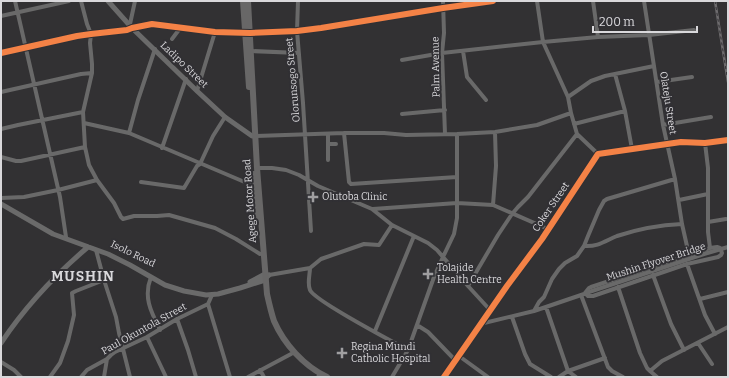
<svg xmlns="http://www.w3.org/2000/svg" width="729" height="378" font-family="Bitter,serif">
<rect width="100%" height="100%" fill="#323133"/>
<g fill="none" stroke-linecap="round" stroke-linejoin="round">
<path stroke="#696969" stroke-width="4" d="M15,1L60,197L66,237
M81,1L87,24L91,34L90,43L92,64V73L83,112L85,147L89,165L97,180
M298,1L297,31L303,103L311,231
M443,1L444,33L442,53L445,134
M537,1L543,42L568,97L571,113L577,134L598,154
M593,1L598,37
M644,1L663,125L675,179L682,224L689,255
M1,16L69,1
M130,24L135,1
M172,39L181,27
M251,51L299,53
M463,51L467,77L486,100
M1,53L77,36L91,34L127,30L132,28L152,24L215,32L250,33L297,31L321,28L443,8L493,1
M402,60L442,53L543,42L598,37L649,35L694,30
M615,74L625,111L632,149
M657,82L692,77
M197,91L215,32
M1,92L81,74L92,73
M568,97L591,81L605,76L654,66
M402,114L445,110
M84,123L129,133L254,186
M574,124L625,111
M663,125L711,117
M1,129L18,125L83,112
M129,133L138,100L155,49
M344,133L349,182L351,184L457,177
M256,136L344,133H384L406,135L457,134L495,132L537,125L571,113
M705,143L708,168V232L710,248
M328,144H336
M162,148L186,79
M1,157L16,161H21L85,147
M328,160V134
M257,168H272L286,170L299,175L318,186L372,209L392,225L428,243L437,250L468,286L490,310
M141,182L184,188L197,166L200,164L213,136L225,117
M1,198L24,197L58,190L97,180L114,203L121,217L123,219L134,216H157L169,215L215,228L236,239L260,254
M679,200L708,194
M493,205L496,166L495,132
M373,209L457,203L493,205L548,229
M708,222L726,219
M584,246C598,247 605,241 617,236C638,229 660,225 682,224
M717,247L720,248L722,253L721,255L718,257L687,264L593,296H588L585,293L589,288L591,287L710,248Z
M96,250L104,280L116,317L119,333L130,377
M687,264L705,315L715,334
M310,268C310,274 307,284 310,290C314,300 393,342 408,350
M269,275L310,268L321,259L364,244L379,245L392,225
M653,275L671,324L684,350
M151,277C143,297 151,312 160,330
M468,286L498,235L512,214L518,207L528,197L577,134
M618,287L640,353L647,368L650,371L657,377
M581,295L608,367L612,371L623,377
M700,299L728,292
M208,304L230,377
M546,307L568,371L576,377
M534,311L539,302L544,297L552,279L559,269L565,263L577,256L584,246L588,236L599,210L604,201L607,199L675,179
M512,317L525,354L530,364L551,377
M177,319L188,350L196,377
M480,324L534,311L587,293
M417,325L428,332L455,360
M375,331L414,236
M147,337L166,377
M698,343L712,364
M459,356L488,377
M1,362L14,370L21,377
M260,370L264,377
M650,371L662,361L728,327
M50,377L60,363L68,341L74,315L72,293L76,291L104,280
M81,377L87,370L107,359L111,355L115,352L147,337L177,319L208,304L212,295
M104,377L107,359
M248,377L291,354
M318,377L319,376
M392,377L408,350L434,277L443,257L454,234L457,218V134
M444,377L507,286L542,239L598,154L681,142L705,143L728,140
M559,377L568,371L605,358"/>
<path stroke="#6a6a6a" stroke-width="5" d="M108,1L132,28L197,91L225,117L252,136H256
M1,204L53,234L108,254L130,265L165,285L184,291L206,295L218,294L240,288L262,281L269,275
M250,282L265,274L268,275
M1,343C25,307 55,275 88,247"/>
<path stroke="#686767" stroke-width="6" d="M243,1L249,87
M248,1L257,168L267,294C269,303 271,312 274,321C284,344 304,366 327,377
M254,174L257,221"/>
<defs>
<path id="rail" d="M715,1L728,82"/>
</defs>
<use href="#rail" stroke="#6e6c6e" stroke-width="2.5"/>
<use href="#rail" stroke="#313034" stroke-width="1" stroke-dasharray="3" stroke-linecap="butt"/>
<path stroke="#696969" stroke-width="4" d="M589,292L704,254L728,247"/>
<defs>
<path id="cycleway" d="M1,53L77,36L91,34L127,30L132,28L152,24L215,32L250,33L297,31L321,28L443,8L493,1
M444,377L507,286L542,239L598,154L681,142L705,143L728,140"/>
</defs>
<use href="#cycleway" stroke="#313034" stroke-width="8"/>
<use href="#cycleway" stroke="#f48246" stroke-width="6"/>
</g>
<g fill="#9f9ea0" stroke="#313034" stroke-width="1.5">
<path d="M311 191h4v4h4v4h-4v4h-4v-4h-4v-4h4z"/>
<path d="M426 268h4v4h4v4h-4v4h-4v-4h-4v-4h4z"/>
<path d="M340 347h4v4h4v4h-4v4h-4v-4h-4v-4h4z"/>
</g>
<g text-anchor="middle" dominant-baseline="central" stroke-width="4" stroke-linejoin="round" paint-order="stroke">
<g font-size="10" fill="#d9d8db" stroke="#313034">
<text transform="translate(184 65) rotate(44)">Ladipo Street</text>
<text transform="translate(436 67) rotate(-91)">Palm Avenue</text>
<text transform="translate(293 80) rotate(-95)">Olorunsogo Street</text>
<text transform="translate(668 103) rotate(81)">Olateju Street</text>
<text transform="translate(250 201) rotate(-94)">Agege Motor Road</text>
<text transform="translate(551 207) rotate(-56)">Coker Street</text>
<text transform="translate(133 254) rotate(26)">Isolo Road</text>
<text transform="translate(656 262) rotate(-18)">Mushin Flyover Bridge</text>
<text transform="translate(144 329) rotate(-29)">Paul Okuntola Street</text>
</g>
<g font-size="10" fill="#d9d8db" stroke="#313034" text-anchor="start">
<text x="322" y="197">Olutoba Clinic</text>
<text x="437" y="268">Tolajide<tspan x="437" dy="12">Health Centre</tspan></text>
<text x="351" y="347">Regina Mundi<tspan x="351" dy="12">Catholic Hospital</tspan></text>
</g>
<g font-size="14" font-weight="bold" letter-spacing="1" fill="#d9d8db" stroke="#313034">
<text x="83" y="276">MUSHIN</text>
</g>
</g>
<rect width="729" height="378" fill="none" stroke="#d9d8db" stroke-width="4"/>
<path d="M593 26v6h104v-6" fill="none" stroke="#d9d8db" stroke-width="2"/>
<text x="599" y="26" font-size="12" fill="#d9d8db" stroke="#313034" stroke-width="3" paint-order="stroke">200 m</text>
</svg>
